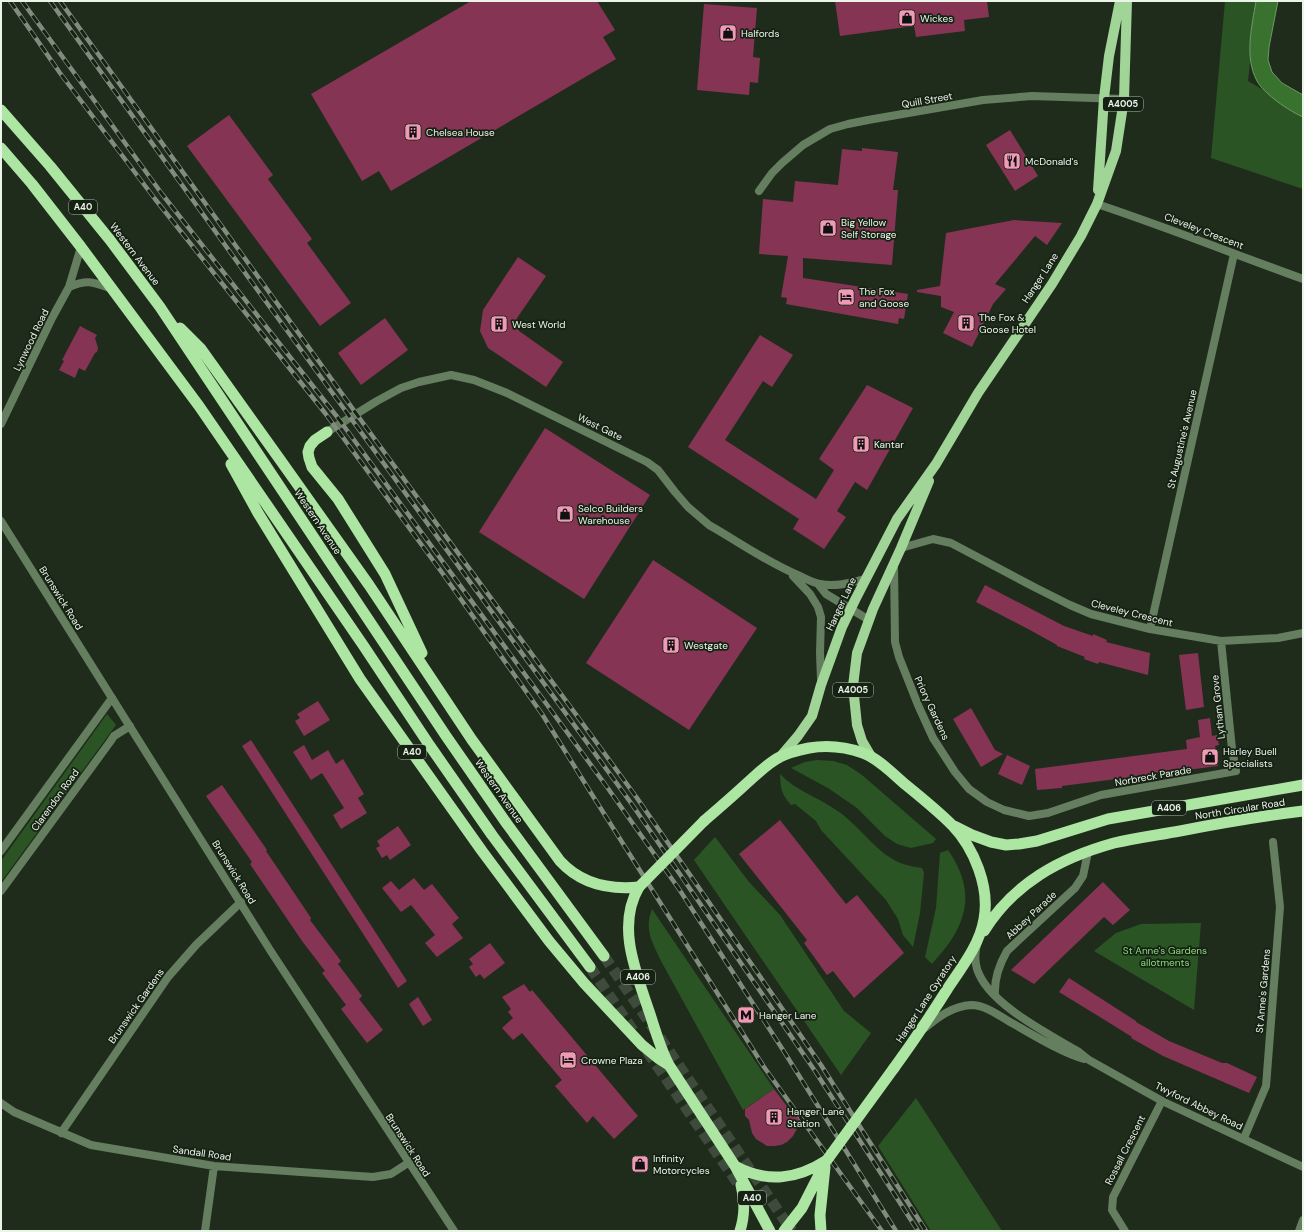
<svg xmlns="http://www.w3.org/2000/svg" width="1304" height="1232" font-family="'DM Sans',sans-serif">
<rect width="100%" height="100%" fill="#1f2c1c"/>
<path fill="#2b5424" d="M1225,1H1257L1248,81L1303,113V189L1211,158Z
M107,714L116,725L1,882V861Z
M817,760L833,761L847,765L862,775L936,839L933,843L911,848L897,844L885,836L857,808L828,788L791,768L805,762Z
M780,774C796,791 820,798 839,812C862,828 876,854 903,864C909,866 916,867 922,868L924,873L920,913L913,947L903,935L898,919L886,900L821,830L816,821L795,804L791,805C781,793 781,790 780,774Z
M715,837L749,882L780,915L844,1011L871,1033L841,1075L694,860Z
M948,850C968,879 972,906 953,937C947,947 939,955 932,964L925,957L936,908L940,853Z
M652,909L774,1089L743,1110L661,961C652,941 644,930 652,909Z
M1201,923L1194,1010L1094,951L1116,933L1141,924Z
M916,1098L1002,1231H931L878,1146Z"/>
<path fill="#39722e" stroke="#6e9966" d="M1256,1H1278L1269,47L1268,60L1272,72L1282,83L1303,95V117C1292,112 1283,106 1274,99C1268,94 1260,87 1257,81C1244,57 1252,26 1256,1Z"/>
<path fill="#863454" d="M471,1H597L615,30L603,37L616,59L391,191L379,171L362,181L311,94Z
M835,1H987L989,17L964,20L965,31L916,37L914,26L840,36Z
M704,4L757,8L753,57L760,58L758,83L750,82L749,95L697,90Z
M229,115L273,175L268,179L312,239L307,243L351,303L320,326L187,146Z
M1010,130L1038,176L1015,191L986,145Z
M862,148L898,152L893,190H898L892,265L803,258V278L908,294L904,319L899,318L898,324L786,304L787,298L781,297L788,256L759,254L763,199L793,202L795,181L838,185L842,149L862,151Z
M1014,220L1062,223L1047,245L1035,236L995,284L1006,289L993,304L972,347L943,333L954,312L941,307V296L917,292V290L940,286L946,233Z
M518,257L546,276L517,318L519,331L563,362L546,387L488,348L480,331L483,310Z
M385,318L408,350L361,385L338,353Z
M80,326L97,335L95,338L98,348L97,352L95,353L85,371L79,368L75,378L59,370L64,361L62,360Z
M760,335L793,355L772,387L763,381L725,440L816,499L834,470L819,459L867,385L913,408L867,490L855,482L837,511L846,517L824,549L793,529L799,519L688,447Z
M545,428L650,495L584,599L479,532Z
M653,560L757,628L689,730L586,663Z
M985,585L1064,626L1093,636V634L1107,640L1106,642L1150,653L1148,675L1099,662L1098,664L1084,659L1085,657L1057,646V645L1030,630L976,602Z
M1198,653L1204,707L1186,710L1179,655Z
M318,701L330,720L304,736L295,721L300,718L297,714Z
M971,708L995,750L1003,754L981,767L953,719Z
M1210,718L1212,736L1217,735L1219,745L1215,746L1218,766L1062,786V788L1037,790L1035,769L1187,749L1186,740L1200,737L1198,720Z
M251,740L407,981L398,988L242,746Z
M304,745L312,760L328,750L336,764L343,759L364,794L358,798L367,813L341,829L333,815L344,808L322,773L311,780L293,752Z
M1007,755L1030,766L1022,785L998,774Z
M222,785L267,850L266,851L311,918L310,920L341,961L338,964L362,996L359,999L383,1030L367,1043L341,1009L346,1005L322,973L325,971L302,941L250,864L252,862L206,796Z
M780,820L846,904L857,895L904,953L854,998L833,971L827,975L804,943L807,940L739,854Z
M398,826L411,845L390,860L387,855L382,858L376,848L380,846L377,841Z
M414,878L424,890L432,884L459,918L452,924L463,938L437,957L425,943L435,935L411,905L401,912L382,888L391,881L399,890Z
M1103,882L1130,910L1113,925L1104,917L1034,984L1011,970Z
M490,943L505,963L484,979L480,974L476,977L469,967L473,964L469,959Z
M1069,978L1136,1021V1022L1169,1041L1222,1063H1227L1257,1077L1249,1093L1163,1056L1131,1038L1132,1037L1108,1022L1059,992Z
M524,984L530,992L532,990L638,1116L614,1139L593,1116L587,1123L555,1086L562,1080L522,1033L513,1040L502,1028L513,1018L508,1012L511,1009L502,997Z
M418,997L432,1020L423,1026L409,1004Z
M774,1089L789,1109L811,1123L798,1127L793,1136L787,1142L781,1145L774,1146H767L756,1139L752,1133L749,1120L745,1116V1109Z"/>
<g fill="none" stroke-linecap="round" stroke-linejoin="round">
<path stroke="#3e4a3b" stroke-width="11" stroke-dasharray="11 5.5" stroke-linecap="butt" d="M604,956L792,1231
M590,967L634,1032
M647,1051L745,1194"/>
<path stroke="#657e60" stroke-width="8" d="M759,191L772,173L782,163L803,145L830,129L848,124L868,120L983,100L1032,96L1124,99
M1097,204C1166,227 1234,254 1303,279
M69,287C88,279 93,282 112,289
M1,424L52,318L69,287L81,247
M327,432L377,401L401,388L419,382L451,375L474,380L507,393L647,462L658,470L675,492L688,507L709,525C739,542 768,563 800,576C806,579 813,583 820,584C836,587 850,583 865,579
M901,548L933,539L951,543L1036,588L1070,605L1091,614L1150,629L1221,641L1278,638L1303,633
M894,564L895,642L899,657L918,705L933,738L955,772L969,789L987,802L1004,810L1029,816L1048,813L1101,795L1236,771L1232,749L1221,641
M793,576L810,594L818,607L821,617L820,653L821,680
M818,584L826,594L869,620
M1150,629L1234,254
M1,851L112,698
M1,891L110,742L114,736L130,726
M995,995C994,979 999,965 1007,951L1075,888L1083,876L1088,852
M1,1103L14,1112L91,1145L214,1166L373,1177L391,1174L408,1163
M61,1133L168,977L196,945L241,902
M1244,1138L1266,1086L1280,907L1273,842
M205,1231L214,1166
M1125,1231L1112,1210L1113,1197L1162,1101
M1299,1231L1303,1220"/>
<path stroke="#657e60" stroke-width="8" d="M1,521L270,950L454,1231
M977,945C975,952 975,962 977,969C988,1004 1049,1034 1079,1052L1089,1060L1162,1101L1303,1167
M925,1028C938,1017 953,1006 971,1005C985,1005 998,1015 1010,1022C1032,1034 1060,1052 1084,1059"/>
<path stroke="#a1d497" stroke-width="10" d="M1098,190L1104,98L1109,56L1120,1
M780,757L798,736L812,716L821,685L842,627L855,600L897,519L936,464L978,393L1052,284L1081,236L1097,204L1116,151L1124,99L1127,1
M872,758L862,741L857,725L853,686L857,653L873,609L901,548L929,481"/>
<path stroke="#ace6a2" stroke-width="11" d="M1,110L50,166L110,240L160,307L446,736L507,824L604,956
M1,148L32,184L81,247L199,406L363,645L430,746L492,835L590,967
M180,328L201,349L281,461L369,585L472,740L560,861C581,884 609,890 639,887
M327,432L315,440L310,446L308,452L309,458L312,467L338,499L385,574L422,653
M231,464L258,513L360,679L482,851L549,941L584,983L642,1045L658,1058L669,1065
M704,821C719,808 733,796 747,783C757,774 768,763 780,757C789,752 799,750 809,748C827,745 846,747 863,753C878,758 894,775 906,785C922,798 938,811 952,825C974,848 990,887 984,919C980,944 962,967 948,988C931,1015 913,1042 894,1068
M954,826L972,835L991,842L1006,845L1019,844L1037,841L1108,819L1303,785
M639,887C616,926 636,972 649,1011C655,1029 660,1048 669,1065L735,1166L770,1231
M984,931C1014,883 1060,858 1114,843C1136,838 1158,835 1180,831C1221,823 1262,816 1303,811
M735,1166C767,1183 796,1180 827,1160
M740,1231C745,1215 745,1202 741,1185
M784,1231L802,1208L826,1161
M821,1231L820,1215L825,1167"/>
<defs>
<path id="rail" d="M10,1L60,73L155,199L325,413L443,574L542,714L591,793L764,1067L882,1231
M22,1L162,194L338,418L607,787L679,889L783,1050L896,1231
M50,1L248,277L631,803L815,1071L918,1231
M60,1L363,423L637,798L821,1065L926,1231"/>
</defs>
<use href="#rail" stroke="#818c7f" stroke-width="4.5"/>
<use href="#rail" stroke="#152213" stroke-width="3" stroke-dasharray="9" stroke-linecap="butt"/>
<path stroke="#ace6a2" stroke-width="11" d="M639,887L704,821
M827,1160L894,1068"/>
</g>
<defs>
<symbol id="shop-square" viewBox="-11 -11 22 22"><rect x="-9" y="-9" width="18" height="18" rx="4" fill="#f09ab6" stroke="#152213"/><path d="M-5-2.5h2.3a2.7 3.5 0 0 1 5.4 0H5L5.5 6h-11ZM-1.5-2.5h3a1.5 2.3 0 0 0-3 0Z" fill="#111"/></symbol>
<symbol id="building-square" viewBox="-11 -11 22 22"><rect x="-9" y="-9" width="18" height="18" rx="4" fill="#f09ab6" stroke="#152213"/><path d="M-4-6H4V6H1V3H-1V6H-4ZM-2.5-4.3h1.7v1.8h-1.7ZM.8-4.3h1.7v1.8H.8ZM-2.5-1h1.7V.8h-1.7ZM.8-1h1.7V.8H.8Z" fill="#111"/></symbol>
<symbol id="restaurant-square" viewBox="-11 -11 22 22"><rect x="-9" y="-9" width="18" height="18" rx="4" fill="#f09ab6" stroke="#152213"/><path d="M-5-6h1v4h1v-4h1v4h1v-4h1v5L-1.5 .5V6h-2V.5L-5-1ZM5-6V6H3V1.5H1.5Q1.5-4 5-6Z" fill="#111"/></symbol>
<symbol id="hotel-square" viewBox="-11 -11 22 22"><rect x="-9" y="-9" width="18" height="18" rx="4" fill="#f09ab6" stroke="#152213"/><path d="M-6-4.5h1.5V1H6V5H4.5V3h-9V5H-6ZM-4 0a1.8 1.8 0 1 1 3.6 0ZM.5 0V-2.5h3Q6-2.5 6 0Z" fill="#111"/></symbol>
<symbol id="metro-square" viewBox="-11 -11 22 22"><rect x="-9" y="-9" width="18" height="18" rx="4" fill="#f09ab6" stroke="#152213"/><path d="M-5.5 5V-5H-3L0 0L3-5H5.5V5H3V-.5L0 4L-3-.5V5Z" fill="#111"/></symbol>
</defs>
<g fill-rule="evenodd">
<use href="#shop-square" x="897" y="8" width="20" height="20"/>
<use href="#shop-square" x="718" y="23" width="20" height="20"/>
<use href="#building-square" x="403" y="122" width="20" height="20"/>
<use href="#restaurant-square" x="1002" y="151" width="20" height="20"/>
<use href="#shop-square" x="818" y="218" width="20" height="20"/>
<use href="#hotel-square" x="836" y="287" width="20" height="20"/>
<use href="#building-square" x="956" y="313" width="20" height="20"/>
<use href="#building-square" x="489" y="314" width="20" height="20"/>
<use href="#building-square" x="851" y="434" width="20" height="20"/>
<use href="#shop-square" x="555" y="504" width="20" height="20"/>
<use href="#building-square" x="661" y="635" width="20" height="20"/>
<use href="#shop-square" x="1200" y="747" width="20" height="20"/>
<use href="#metro-square" x="736" y="1005" width="20" height="20"/>
<use href="#hotel-square" x="558" y="1050" width="20" height="20"/>
<use href="#building-square" x="764" y="1107" width="20" height="20"/>
<use href="#shop-square" x="630" y="1154" width="20" height="20"/>
</g>
<g text-anchor="middle" dominant-baseline="central" stroke-width="3.5" stroke-linejoin="round" paint-order="stroke">
<g fill="#152213" stroke="#abb5a9" stroke-width="1">
<rect x="1103" y="97" width="40" height="14" rx="3"/>
<rect x="69" y="200" width="28" height="14" rx="3"/>
<rect x="833" y="683" width="40" height="14" rx="3"/>
<rect x="398" y="745" width="28" height="14" rx="3"/>
<rect x="1152" y="801" width="34" height="14" rx="3"/>
<rect x="621" y="970" width="34" height="14" rx="3"/>
<rect x="738" y="1191" width="28" height="14" rx="3"/>
</g>
<g font-size="9" font-weight="bold" fill="#ebf4e9">
<text x="1123" y="104">A4005</text>
<text x="83" y="207">A40</text>
<text x="853" y="690">A4005</text>
<text x="412" y="752">A40</text>
<text x="1169" y="808">A406</text>
<text x="638" y="977">A406</text>
<text x="752" y="1198">A40</text>
</g>
<g font-size="10" fill="#ebf4e9" stroke="#152213" text-anchor="start">
<text x="920" y="18">Wickes</text>
<text x="741" y="33">Halfords</text>
<text x="426" y="132">Chelsea House</text>
<text x="1025" y="161">McDonald's</text>
<text x="841" y="222">Big Yellow<tspan x="841" dy="12">Self Storage</tspan></text>
<text x="859" y="291">The Fox<tspan x="859" dy="12">and Goose</tspan></text>
<text x="979" y="317">The Fox &amp;<tspan x="979" dy="12">Goose Hotel</tspan></text>
<text x="512" y="324">West World</text>
<text x="874" y="444">Kantar</text>
<text x="578" y="508">Selco Builders<tspan x="578" dy="12">Warehouse</tspan></text>
<text x="684" y="645">Westgate</text>
<text x="1223" y="751">Harley Buell<tspan x="1223" dy="12">Specialists</tspan></text>
<text x="759" y="1015">Hanger Lane</text>
<text x="581" y="1060">Crowne Plaza</text>
<text x="787" y="1111">Hanger Lane<tspan x="787" dy="12">Station</tspan></text>
<text x="653" y="1158">Infinity<tspan x="653" dy="12">Motorcycles</tspan></text>
</g>
<g font-size="10" fill="#ebf4e9" stroke="#152213">
<text transform="translate(927 100) rotate(-10)">Quill Street</text>
<text transform="translate(1204 231) rotate(21)">Cleveley Crescent</text>
<text transform="translate(135 254) rotate(53)">Western Avenue</text>
<text transform="translate(1040 278) rotate(-57)">Hanger Lane</text>
<text transform="translate(31 340) rotate(-64)">Lynwood Road</text>
<text transform="translate(600 427) rotate(26)">West Gate</text>
<text transform="translate(1182 439) rotate(-77)">St Augustine's Avenue</text>
<text transform="translate(318 522) rotate(56)">Western Avenue</text>
<text transform="translate(61 598) rotate(58)">Brunswick Road</text>
<text transform="translate(841 604) rotate(-65)">Hanger Lane</text>
<text transform="translate(1132 613) rotate(14)">Cleveley Crescent</text>
<text transform="translate(1218 707) rotate(-96)">Lytham Grove</text>
<text transform="translate(932 708) rotate(65)">Priory Gardens</text>
<text transform="translate(1153 776) rotate(-10)">Norbreck Parade</text>
<text transform="translate(499 791) rotate(55)">Western Avenue</text>
<text transform="translate(55 800) rotate(-54)">Clarendon Road</text>
<text transform="translate(1240 809) rotate(-9)">North Circular Road</text>
<text transform="translate(234 872) rotate(58)">Brunswick Road</text>
<text transform="translate(1031 915) rotate(-43)">Abbey Parade</text>
<text transform="translate(1263 991) rotate(-85)">St Anne's Gardens</text>
<text transform="translate(926 999) rotate(-57)">Hanger Lane Gyratory</text>
<text transform="translate(136 1006) rotate(-55)">Brunswick Gardens</text>
<text transform="translate(1199 1106) rotate(26)">Twyford Abbey Road</text>
<text transform="translate(408 1145) rotate(57)">Brunswick Road</text>
<text transform="translate(1125 1150) rotate(-63)">Rossall Crescent</text>
<text transform="translate(202 1153) rotate(8)">Sandall Road</text>
</g>
<g font-size="10" fill="#8ad87c" stroke="#152213">
<text x="1165" y="950">St Anne's Gardens<tspan x="1165" dy="12">allotments</tspan></text>
</g>
</g>
<rect width="1304" height="1232" fill="none" stroke="#ebf4e9" stroke-width="4"/>
</svg>
